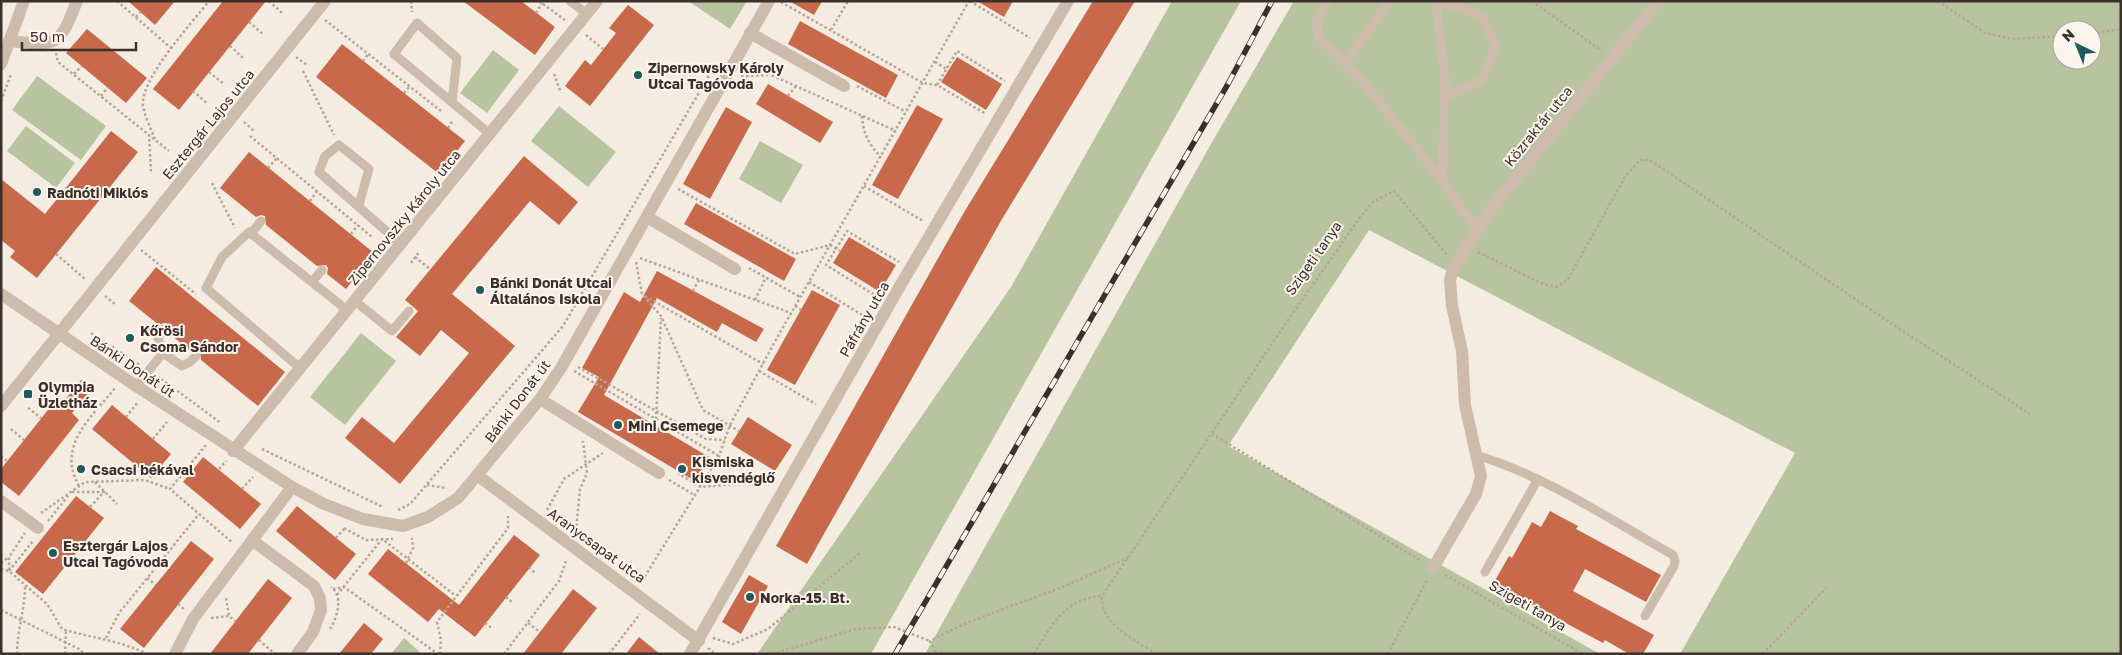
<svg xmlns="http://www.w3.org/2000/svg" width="2122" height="655" font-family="'Golos Text',sans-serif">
<rect width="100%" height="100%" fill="#f4ebe1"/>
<path fill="#b8c4a0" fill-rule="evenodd" d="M688,1H747L730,29Z
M1172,1H1241L871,654H757L1011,287Z
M1294,1H2121V654H1680L1795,453L1369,230L1228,446L1600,654H925L1211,144ZM2062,30H2092V60H2062Z
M493,50L519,70L487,113L460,93Z
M37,76L106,126L81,160L12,110Z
M559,106L616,152L588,187L531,141Z
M26,126L75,163L56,188L7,151Z
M760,141L803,165L781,203L739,179Z
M361,333L396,361L345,425L310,397Z
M404,638L422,654H391Z"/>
<path fill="#c8694b" d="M128,1H175L155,25Z
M223,1H266L179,110L153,89Z
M463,1H521L555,27L535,55Z
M789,1H822L814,15Z
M977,1H1013L1004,17Z
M1093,1H1135L1002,219L807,564L776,546L963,214Z
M628,5L654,25L590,106L565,86L585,60L591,65L616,33L609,28Z
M800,21L898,75L886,98L788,44Z
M87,29L147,78L126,103L66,53Z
M342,44L465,141L439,174L316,77Z
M957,57L1002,84L986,110L941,82Z
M768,84L833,122L820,143L756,104Z
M917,105L943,119L898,199L872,185Z
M726,107L752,122L710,199L683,184Z
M111,131L138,152L37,278L10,257L15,251L1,240V179L45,214Z
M249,152L374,253L346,289L327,274L328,268L326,265L317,266L266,225L265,216L261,215L256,217L220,188Z
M524,156L578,202L559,225L530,201L452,294L515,346L400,484L345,438L362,417L394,443L469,353L441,330L420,356L396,337L418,311L405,300Z
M696,203L796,259L784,281L684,224Z
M849,237L896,265L880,292L833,263Z
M156,267L285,372L258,406L201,360L200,351L191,352L169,333L170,329L168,324L164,323L159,325L129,301Z
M657,271L764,329L756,342L722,323L717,332L657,298L604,395L709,457L695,481L578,412L599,377L582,368L624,292L640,302Z
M812,290L840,305L795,385L767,370Z
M81,380L92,388L72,413L79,420L19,496L1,482V469L55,401L61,405Z
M112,405L171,454L151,478L92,429Z
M748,417L792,445L775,471L731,444Z
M203,457L261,504L240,529L183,482Z
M76,496L104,518L43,594L15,572Z
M297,506L356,554L335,580L276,531Z
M1550,511L1578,526L1576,529L1661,575L1646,602L1585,569L1573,591L1654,635L1643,654H1629L1605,640L1603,643L1493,584L1509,556L1512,558L1532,522L1541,527Z
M514,535L540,555L475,637L439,609L428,622L368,574L388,549L459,605Z
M191,541L214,559L144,648L120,629Z
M749,575L768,586L741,634L722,622Z
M268,579L292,598L248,654H210Z
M573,589L597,608L561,654H523Z
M364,623L383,639L371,654H339Z
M639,637L660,654H626Z"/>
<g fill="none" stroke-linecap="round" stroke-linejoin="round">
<path stroke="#b9a596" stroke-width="2.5" stroke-dasharray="2.5 2.5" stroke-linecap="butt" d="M117,1L171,48
M269,1L282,13
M411,1L412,12
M539,1L565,20
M970,1L1030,38
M1532,1L1602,51
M1938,1L1985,33L2012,39L2062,36
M781,2L923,83L937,85L986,114
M536,13L542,3
M136,17L140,12
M325,20L441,111
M249,22L264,35
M831,30L848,1
M2092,34L2121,29
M586,35L603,49
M230,46L244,59
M56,53L58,62L169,151
M296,57L307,65
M363,61L369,53
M935,62L948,70
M749,65L896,131
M303,71L334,135
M209,72L224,84
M74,74L82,66
M554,74L561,93
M741,76L768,75
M937,85L957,51L1005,81
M857,86L906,112
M193,91L208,104
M404,93L410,86
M101,96L108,87
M788,96L795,87
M1,101L11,74
M862,116C863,133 869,145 881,157
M244,122L254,131
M448,128L453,120
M149,134L151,172
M250,136L372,237
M155,139C151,129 145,117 143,106C140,79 192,23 209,1
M268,168L277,158
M212,183L235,228
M864,186L923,221
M678,189L795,254L830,245L840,251
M310,201L317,191
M351,234L358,225
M141,250L196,294
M1478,252L1543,284L1557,287L1568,279L1625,177L1637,163L1643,159L1653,162L1889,322L2030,414
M56,254L85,279
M415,257L430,269
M640,258L791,313
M636,262L642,294L661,316L703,410L739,431
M411,263L419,252
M749,268L800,297
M809,282L867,318
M693,291L699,280
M105,296L115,304
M645,296L763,364
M878,297L826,265L847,231L899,262
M755,300L766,277
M795,306L801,310
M91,333L140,365
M578,367L706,439L725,440
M574,371L719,456
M759,371L816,404
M157,376L221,423
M28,408L41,418
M126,417L138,402
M656,419L661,318
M11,429L24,440
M1212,434L1421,561
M153,439L167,422
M206,445L170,489L233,543
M262,449L383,507
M1,456L7,461
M219,469L226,461
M680,472L679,474L701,487L734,484H771
M669,480L696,496
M95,482L117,504
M427,485L447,488
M79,486C56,446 91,418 115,388
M242,489L253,477
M72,492H104L90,507
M398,510L410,504L563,326L711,72
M547,510L564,479L603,453
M41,513L85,482L145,480L170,489
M48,521L68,496
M344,528L366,540L393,539
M576,531L580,489L587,473L583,441
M336,538L345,528
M1,563L9,557
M406,563L413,548L412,538
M529,567L536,574
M1,569L9,571L47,604L62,629C91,638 119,640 147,654
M9,570V557L25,533
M9,571L33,541
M1445,575L1583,654
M147,578L156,585
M642,581L719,456L730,425L773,345L969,1
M333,589L344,587L438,654
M337,595L382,539L456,596
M506,597L513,603
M226,598L229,616L235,621
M178,604L185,610
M1,610L79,649L84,654
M211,618L229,616
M485,623L493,629
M528,623L540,632
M330,629C337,618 344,597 331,587
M106,638L119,613L199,514
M713,638L733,644L768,629L860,553
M259,640L275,654
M708,648L715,654
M935,652L930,641C968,620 1007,608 1047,593C1074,583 1101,569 1128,558
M935,652L947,654
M17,654C17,630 25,610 25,586
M65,654L66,630
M440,654L441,640L437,622L508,528V516
M504,654L559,581L566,561
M609,654L640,614
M772,654L856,629L894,627L930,641
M1034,654C1051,625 1066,598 1102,596
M1156,654C1136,640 1099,624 1102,596L1286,323L1361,216L1373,202L1394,191L1447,255
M1388,654L1427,580
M1763,654L1826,588"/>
<path stroke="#cdbbac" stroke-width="9" d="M570,1L587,14
M1328,1L1316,20L1319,37L1363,82L1442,180L1462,210L1479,228
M1436,1L1445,79L1442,180
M1436,2L1459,7L1482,17L1496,45L1482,79L1458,92L1445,96
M1345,63L1390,1
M452,102L457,58L417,23L394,54L490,134
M359,205L369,169L339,145L325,156L319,172L401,244
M251,234L261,221
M312,282L322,270
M355,301L392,331L409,311
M163,353L158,338L164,329
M300,368L206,288L222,257L249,232L347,310
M136,386L163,353L182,366L190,362L196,356
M1476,455C1546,476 1609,519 1673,555L1675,561L1674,566L1645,616
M1485,572L1538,479"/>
<path stroke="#cdbbac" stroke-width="12" d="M750,33L844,86
M9,41C58,46 59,47 77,1
M1,64L24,1
M647,217L735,269
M1,294L136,386L292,487L324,504L363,519L403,526L428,517L458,498L540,399L561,368L769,1
M540,399L659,473
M233,451L597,1
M477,475L699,641
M1,501L38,528
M252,540L314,586L320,598L321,610L313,632L297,654
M1433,568L1476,494L1481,476L1465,405L1462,351L1452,306L1450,280L1453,269L1488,213L1658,1
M175,654L193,619L292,487
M690,654L900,286L1068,1"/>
<path stroke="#cdbbac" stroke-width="12" d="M1,406L325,1"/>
<defs>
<path id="rail" d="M895,654L1228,84L1272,1"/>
</defs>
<use href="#rail" stroke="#3b302b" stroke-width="5.5"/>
<use href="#rail" stroke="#fbf5ee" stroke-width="4" stroke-dasharray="11" stroke-linecap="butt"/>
</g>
<g fill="#1f5a5e" stroke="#fbf5ee" stroke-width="2">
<circle cx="638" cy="75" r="5"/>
<circle cx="37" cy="192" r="5"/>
<circle cx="480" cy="290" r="5"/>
<circle cx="130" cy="338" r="5"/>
<rect x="23" y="389" width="10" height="10" rx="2.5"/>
<circle cx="618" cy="425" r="5"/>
<circle cx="81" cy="469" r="5"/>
<circle cx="682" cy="469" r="5"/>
<circle cx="53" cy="553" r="5"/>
<circle cx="750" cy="597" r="5"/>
</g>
<g text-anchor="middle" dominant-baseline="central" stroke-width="4" stroke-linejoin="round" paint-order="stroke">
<g font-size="14" font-weight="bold" fill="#3b302b" stroke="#fbf5ee" text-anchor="start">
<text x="648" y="67">Zipernowsky Károly<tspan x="648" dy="16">Utcai Tagóvoda</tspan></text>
<text x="47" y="192">Radnóti Miklós</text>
<text x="490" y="282">Bánki Donát Utcai<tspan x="490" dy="16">Általános Iskola</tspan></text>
<text x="140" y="330">Kőrösi<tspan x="140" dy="16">Csoma Sándor</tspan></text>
<text x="38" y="386">Olympia<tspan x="38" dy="16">Üzletház</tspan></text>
<text x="628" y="425">Mini Csemege</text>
<text x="692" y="461">Kismiska<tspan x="692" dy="16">kisvendéglő</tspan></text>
<text x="91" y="469">Csacsi békával</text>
<text x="63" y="545">Esztergár Lajos<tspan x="63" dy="16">Utcai Tagóvoda</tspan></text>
<text x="760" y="597">Norka-15. Bt.</text>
</g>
<g font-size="14" fill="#3b302b" stroke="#fbf5ee">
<text transform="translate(208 124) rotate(-51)">Esztergár Lajos utca</text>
<text transform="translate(1538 126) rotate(-51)">Közraktár utca</text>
<text transform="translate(404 217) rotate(-51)">Zipernovszky Károly utca</text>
<text transform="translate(1313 258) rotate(-55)">Szigeti tanya</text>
<text transform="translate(864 319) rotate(-60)">Páfrány utca</text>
<text transform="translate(133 366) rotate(34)">Bánki Donát út</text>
<text transform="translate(517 401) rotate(-53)">Bánki Donát út</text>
<text transform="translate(597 545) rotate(36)">Aranycsapat utca</text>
<text transform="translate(1528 605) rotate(30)">Szigeti tanya</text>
</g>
</g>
<rect width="2122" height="655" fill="none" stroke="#3b302b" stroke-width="5"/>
<g transform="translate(2077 45) rotate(317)"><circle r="24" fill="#fbf5ee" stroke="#aea6a0"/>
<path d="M0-4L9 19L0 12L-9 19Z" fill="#1f5a5e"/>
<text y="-8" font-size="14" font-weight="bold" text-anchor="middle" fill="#3b302b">N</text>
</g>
<path d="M22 42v8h114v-8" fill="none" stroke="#3b302b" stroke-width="2.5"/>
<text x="30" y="42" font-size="15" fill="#3b302b" stroke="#fbf5ee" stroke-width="4" paint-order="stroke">50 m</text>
</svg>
